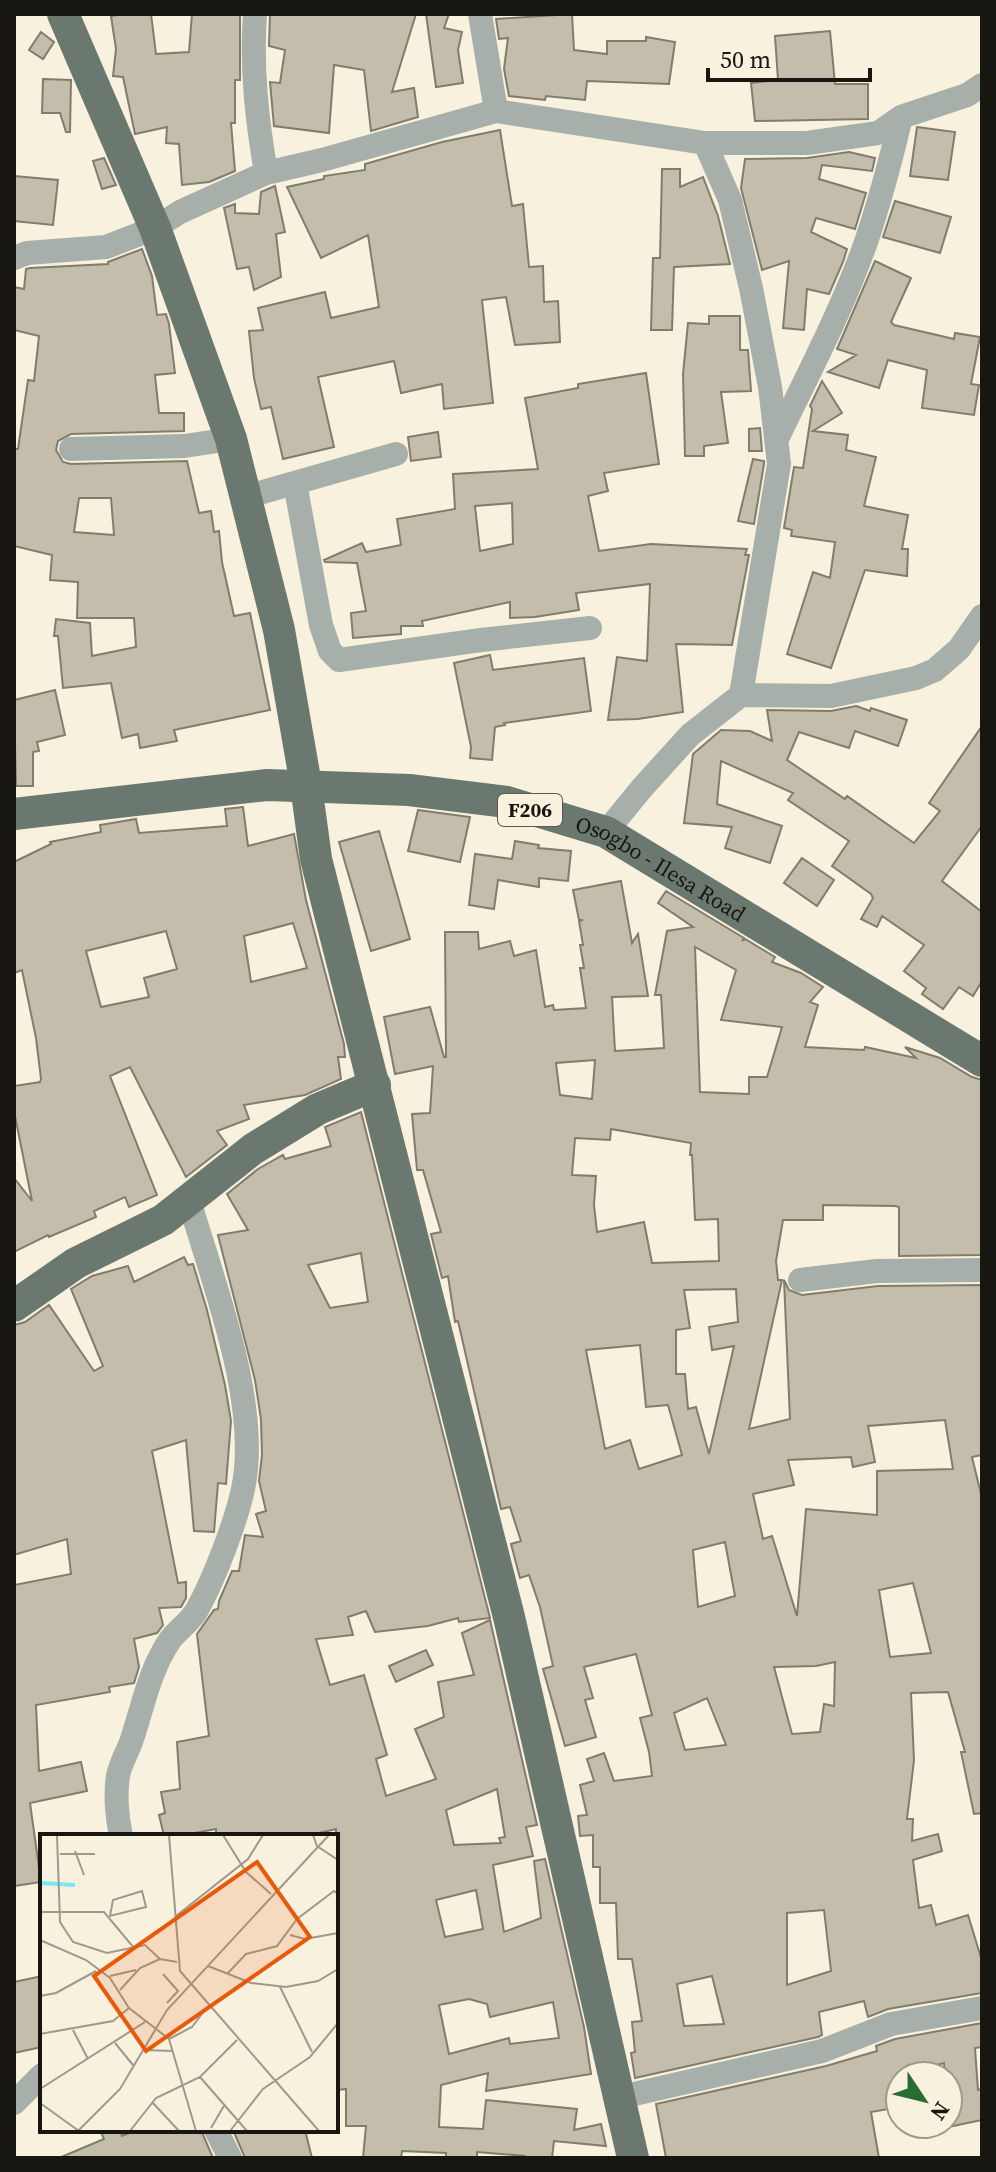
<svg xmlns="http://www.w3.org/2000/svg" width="996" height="2172" font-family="'Source Serif 4',serif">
<rect width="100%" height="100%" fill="#f8f1de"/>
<path fill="#c4bdac" stroke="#827c6b" stroke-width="2" fill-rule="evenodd" d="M124,14H151L156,54L189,52L192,14H240V80H235V123H231L235,171L209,182L182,185L179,144L166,143L167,127L135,134L123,77L113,76L116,49L111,16Z
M270,14H416L392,92L414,88L418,117L371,131L364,70L334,65L329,133L274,126L270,82L280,83L285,50L269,46Z
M426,14H449L444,28L462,32L458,50L463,83L436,87Z
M572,14L574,50L607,54V41H646V37L675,42L669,84L587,81L585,100L546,96L545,100L509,96L504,69L508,38L499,39L496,19Z
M830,31L835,84H868V119L755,121L751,83L778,80L775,36Z
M41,32L54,42L43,59L29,50Z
M43,79L71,80L70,132H66L60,113H42Z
M917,127L955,132L948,180L910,176Z
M500,130L512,206L523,204L529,267L543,266L544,302L558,301L560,342L515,345L506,297L482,300L493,403L444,409L442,384L401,393L394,361L318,377L334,447L283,459L271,407L261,409L254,378L249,331L263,330L258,308L325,292L331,318L379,307L368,235L321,258L287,187L324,179V176L365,170V164L442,142Z
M849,152L875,158L872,171L822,165L819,179L866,193L855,229L816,218L811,232L847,249L843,262L829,294L807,289L804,330L783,328L789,261L762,270L741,188L745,159L807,158Z
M104,158L116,185L102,189L93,161Z
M662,169H680V187L703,177L718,216L730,264L674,267L672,330H651L653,258H660Z
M14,176L58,180L53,225L14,221Z
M275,186L285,232L276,234L281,277L254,290L249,267L237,269L224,208L235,204V213L259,214L261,192Z
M895,201L951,217L940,253L883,237Z
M142,249L152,276L157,315L166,314L169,324L175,373L155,375L159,413H184V431L71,434L58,441L56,450L63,462L71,464L187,461L199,513L211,511L214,532L219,531L222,562L234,616L250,613L270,710L174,730L177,741L140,748L138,734L122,738L111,683L63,688L58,636H54L56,619L90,623L92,656L136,647L134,618H77L78,582L50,580L52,555L14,546V458L15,449H18L28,380L34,381L39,336L14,330V287L24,289L26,269L30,268L108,264V262ZM79,498H111L114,535L74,532Z
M875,261L911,278L891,322L894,325L954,339L955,333L980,337L971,384L979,385L974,415L922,408L927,370L888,360L879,388L828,372L856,355L837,349Z
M709,316H740V350H748L751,391L721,392L728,443L704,446V456H685L683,374L688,323L709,324Z
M646,373L659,464L604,473L608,491L588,496L599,551L651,544L747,549L745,555H749L732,645L676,644L683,712L638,719L608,720L617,657L647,661L650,584L576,593L579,610L535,617L510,618V602L422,621L423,626H401V634L353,638L351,613L366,611L357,563L325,562L324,560L362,543L366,552L401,545L397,519L455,509L453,474L538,469L525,398L578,388V384ZM512,503L513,544L480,551L475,506Z
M822,381L842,413L813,431L848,435L846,450L876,457L864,506L908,515L902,549H908L907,576L865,570L831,668L787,654L813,572L830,578L835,542L791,536L792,530L784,528L794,467L803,468L812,409L810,406Z
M760,428L762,451H749V429Z
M438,432L441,457L411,461L408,437Z
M753,459L764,461V464L754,524L738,521Z
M490,655L493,670L584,658L591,711L504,723L505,725L495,727L492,760L470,758L471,747L454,663Z
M55,690L65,735L37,742L39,751L33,752V786H16L14,700Z
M856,706L870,711L871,708L907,720L898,746L855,731L849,748L799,732L787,760L845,799L847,796L914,843L940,811L929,803L982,726V826L942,881L982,912V981L973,996L959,987L943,1009L922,994L926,988L904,971L924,945L882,916L877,927L861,919L873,898L871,894L832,866L849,841L788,800L793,793L721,761L717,804L782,826L770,863L725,848L732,827L684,823L693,754L721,730L750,731L772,741L767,710L831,711Z
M243,807L248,846L294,834L306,900L344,1044L345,1057H338L341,1079L305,1095L244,1105L249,1119L217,1131L227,1145L186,1177L130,1067L110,1076L157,1195L129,1207L125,1197L94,1211L96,1217L49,1237L48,1235L14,1252V1178L32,1201L14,1111V1086L40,1082L41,1079L36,1038L22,970L14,973V862L51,844L50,842L101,832L100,825L136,819L139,833L227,826L225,809ZM293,923L307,968L251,982L244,936ZM166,931L177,969L144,978L149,997L101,1007L86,951Z
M418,810L470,817L460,862L408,851Z
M379,831L410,939L371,951L339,842Z
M515,841L539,845L538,848L571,851L568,881L539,878V887L498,880L494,909L469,905L475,854L512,859Z
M802,858L834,880L817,906L784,883Z
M621,881L632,943L638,934L648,996L612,997L615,1051L664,1048L661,995H655L667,931L693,927L658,903L666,891L744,938L742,941L745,939L775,957L772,962L801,973L823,987L810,1002L818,1005L805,1047L864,1050L865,1047L916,1058L905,1047L940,1058L972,1077L982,1080V1255L899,1256V1207L895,1206L823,1205V1220H783L776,1261L778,1280H782L749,1429L790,1419L784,1280L789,1290L802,1295L878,1286L982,1285V1455L972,1457L982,1498V1813L974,1814L961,1752H965L948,1692L911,1693L914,1760L907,1819H913L912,1841L938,1834L942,1851L913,1860L919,1908L931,1905L936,1925L968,1915L982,1961V1993L888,2009L868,2017L864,2001L819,2012L822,2035L818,2037L635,2078L631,2053L635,2052L632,2022L642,2021L632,1959H618L616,1903H600V1867H593V1835L580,1836L578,1816L587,1815L580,1785L594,1781L587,1759L604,1753L614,1781L652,1776L649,1752L640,1718L652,1715L636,1654L584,1667L593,1698L585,1700L596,1737L565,1746L543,1669L553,1666L540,1607L529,1575L520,1578L511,1544L521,1541L510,1507L501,1509L458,1321L455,1322L448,1276L442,1278L431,1234L441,1232L423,1170H417L412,1114L430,1113L433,1066L395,1074L384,1017L430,1007L444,1057H446L445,932H478L479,949L510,941L514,956L536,950L545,1007L553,1005L554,1010L586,1008L580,968H584L580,945H583L579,921L583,920H579L573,890ZM695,947L736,970L721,1020L782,1027L767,1077H749V1094L700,1092ZM595,1060L592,1099L560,1095L556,1063ZM611,1129L691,1143L690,1155H692L695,1220L718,1219L719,1261L652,1263L644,1222L597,1232L594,1205L596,1176L572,1175L575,1138L610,1140ZM736,1289L738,1322L709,1327L712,1350L734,1346L709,1454L696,1407L688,1409L685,1374H676V1330L690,1328L684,1290ZM640,1345L646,1407L668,1405L682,1455L639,1469L630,1440L605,1449L586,1350ZM945,1420L953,1469L877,1471V1515L806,1509L797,1616L772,1536L763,1539L753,1494L794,1485L788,1460L851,1457L853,1467L875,1462L868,1426ZM725,1542L735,1596L698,1607L693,1550ZM913,1583L931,1653L890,1657L879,1590ZM835,1662L834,1706L824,1704L820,1732L792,1734L774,1667L816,1666ZM707,1698L726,1745L685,1750L674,1713ZM824,1910L831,1971L787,1985V1913ZM712,1976L724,2024L684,2026L677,1984Z
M361,1112L490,1618L459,1622L458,1618L428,1626L375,1632L366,1611L348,1617L353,1635L316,1639L330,1685L364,1675L387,1755L376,1759L386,1796L436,1779L415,1729L444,1717L438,1682L474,1675L462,1633L490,1620L537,1825L526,1827L533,1856L493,1865L504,1932L541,1918L534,1861L545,1859L584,2027L591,2074L486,2091L488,2073L441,2085L439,2127L483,2129L486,2100L577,2109L574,2130L601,2124L606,2146L554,2141L552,2158H525V2156L477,2152V2158H446V2153L402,2151L401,2158H363L366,2126H346V2089L338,2090L336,2080V2029H338L336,1829L307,1836H216V1829L179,1836H164L159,1815L165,1813L161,1792L180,1789L177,1742L209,1736L197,1634L214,1610L218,1609L219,1601L232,1571H239L245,1535L263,1537L256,1514L266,1511L259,1481L262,1455L261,1419L255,1380L218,1235L248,1230L227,1194L258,1169L283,1155L285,1159L331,1146L325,1127ZM361,1253L368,1302L330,1308L308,1265ZM497,1789L505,1837L499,1838L501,1843L454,1845L446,1810ZM476,1890L483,1929L445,1937L436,1900ZM469,1999L487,2004L490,2017L553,2002L559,2038L510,2044L509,2038L449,2054L439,2005Z
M184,1257L188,1265L193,1264L207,1310L225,1385L231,1421L226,1484L218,1483L214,1532L194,1531L186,1440L152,1451L178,1583L186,1582V1598L181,1607L159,1608L163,1625L157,1633L134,1639L139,1667L134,1683L109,1687L110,1692L36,1705L39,1771L81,1762L87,1791L30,1803L41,1882L14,1886V1585L71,1574L67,1539L14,1555V1325L25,1322L49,1305L94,1371L103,1366L71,1289L92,1276L128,1266L134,1282Z
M426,1650L433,1665L396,1682L389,1666Z
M42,1976V2047L14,2053V1982Z
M982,2023V2047L975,2048L978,2090L982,2089V2120L953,2126L948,2098V2076H945L944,2063L900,2075V2107L871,2112L879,2158H666L656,2104L826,2066L877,2051L876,2046L895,2039Z
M100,2130H120L122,2136L137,2130H201L213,2158H59L104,2139Z
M233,2130H305L312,2158H245Z"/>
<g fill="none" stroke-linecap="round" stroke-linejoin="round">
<path stroke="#a7afaa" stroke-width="24" d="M255,14C251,68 257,120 266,173
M480,14L496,111
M705,143L730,200L751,288L770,387L779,464L741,695
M14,258L27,253L106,247L155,228L180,212L266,173L322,160L496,111L705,143H807L878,133L901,117L967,95L982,85
M777,439C808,374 842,310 866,242C880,201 891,159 901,117
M71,449L184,446L231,439
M295,483L321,625L330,651L339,660L481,640L590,628
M245,497L396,454
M606,832L642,788L690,735L741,695L831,696L916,678L935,670L959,649L982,616
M800,1280L877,1271L982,1270
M121,1836C117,1818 115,1794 118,1776C120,1764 127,1753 131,1742C143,1707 149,1671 170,1640C178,1629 192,1621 198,1608C214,1579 236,1522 243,1489C261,1404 213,1283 189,1200
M621,2097L822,2051L891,2024L982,2008
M14,2103L42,2075
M216,2130L230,2158"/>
<g stroke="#6a786f" stroke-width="32">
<path d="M63,14L155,228L231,439L279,630L306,785L316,859L509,1617L633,2158"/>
<path id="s1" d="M14,814L267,785L409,790L507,802L606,832L982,1061"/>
<path d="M14,1306L76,1263L163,1220L253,1149L318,1109L375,1085"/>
</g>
</g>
<g text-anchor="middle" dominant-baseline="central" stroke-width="6" stroke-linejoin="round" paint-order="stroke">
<rect fill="#f8f1de" stroke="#5b584e" stroke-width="2" x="498" y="794" width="64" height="32" rx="6"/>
<g font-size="20" font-weight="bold" fill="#181610">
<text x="530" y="810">F206</text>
</g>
<g font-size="22" fill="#181610" stroke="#f8f1de">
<text stroke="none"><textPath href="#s1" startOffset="664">Osogbo - Ilesa Road</textPath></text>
</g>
</g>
<g transform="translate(40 1834)">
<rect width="298" height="298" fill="#f8f1de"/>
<path fill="none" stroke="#7ae7f8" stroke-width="4" d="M0,49L35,51"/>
<path fill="none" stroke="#9e998c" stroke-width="2" d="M17,1L20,88L33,108L67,119L105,111L120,125L137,128M129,1L140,137L279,297M183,1L206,38L231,60M273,1L277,12L298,26M35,17L44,41M20,20H55M102,57L106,73L70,82L73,66ZM0,78H64L94,114M136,82L208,25L223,1M250,101L265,105L298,99M0,106L46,126L70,144L89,174L129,205L156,297M168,132L211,149L246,153L278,147L298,135M123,140L138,157L127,169M187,140L206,120L237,112L257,85L294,57L298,60M70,142L96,136M240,153L272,218M80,156L100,134L120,125M0,162L16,159L56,137M33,196L48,225M0,200L73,187L89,174M129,205L152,193L167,173M75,209L93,231M104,216L133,217M160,243L207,297M0,255L105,188M112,268L139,297M0,269L39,297M171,294L185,270M38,297L80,255L127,176L289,1M90,297L116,264L160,243L197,206M190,297L223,255L270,223L298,189"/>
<path fill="#e8590c" fill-opacity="0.15" stroke="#e8590c" stroke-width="4" d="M217,28L270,103L106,217L54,142Z"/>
<rect width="298" height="298" fill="none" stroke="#181610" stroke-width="4"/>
</g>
<rect width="996" height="2172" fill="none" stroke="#181610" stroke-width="32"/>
<g transform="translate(924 2100) rotate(125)"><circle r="38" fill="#f8f1de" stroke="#9e998c" stroke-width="2"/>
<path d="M0-6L14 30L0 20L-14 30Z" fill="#286b35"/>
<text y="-12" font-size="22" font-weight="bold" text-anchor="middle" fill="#181610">N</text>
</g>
<path d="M708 68v12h162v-12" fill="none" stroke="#181610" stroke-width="4"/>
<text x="720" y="68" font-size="24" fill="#181610" stroke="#f8f1de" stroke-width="6" paint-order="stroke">50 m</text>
</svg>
